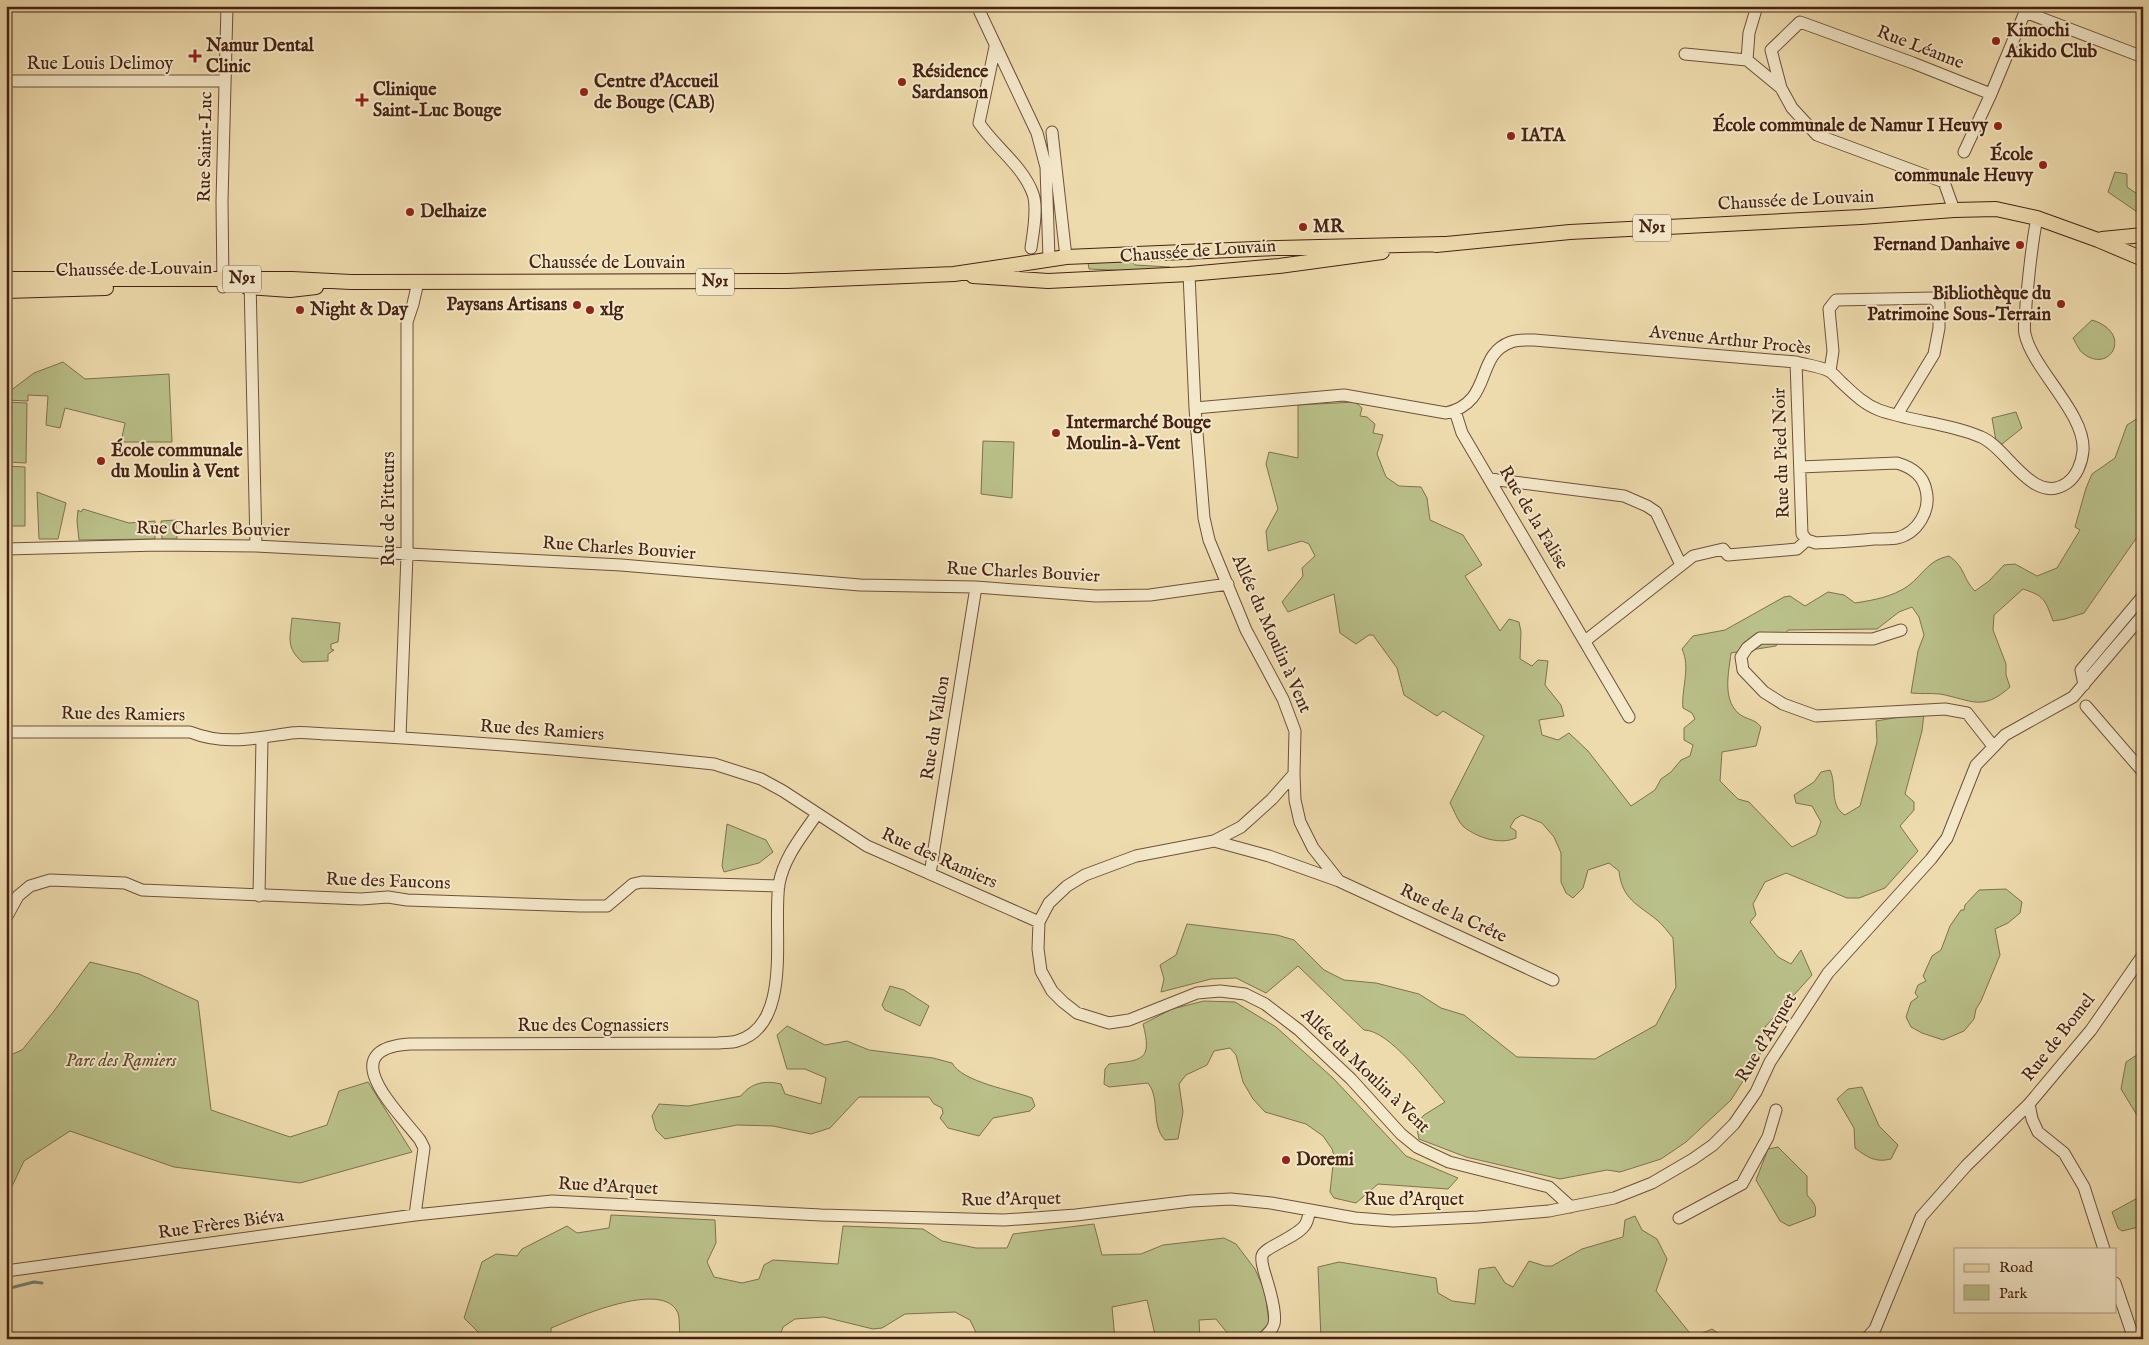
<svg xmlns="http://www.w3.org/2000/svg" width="2149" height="1345" font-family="'IM FELL English',serif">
<rect width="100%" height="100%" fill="#eedbad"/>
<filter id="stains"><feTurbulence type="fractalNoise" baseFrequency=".004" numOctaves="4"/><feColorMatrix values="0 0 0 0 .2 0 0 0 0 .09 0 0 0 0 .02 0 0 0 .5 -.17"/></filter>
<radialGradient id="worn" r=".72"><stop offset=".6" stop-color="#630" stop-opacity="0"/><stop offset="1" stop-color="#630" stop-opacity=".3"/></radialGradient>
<path fill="#bac089" stroke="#80714e" d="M2115,172L2127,174V187L2143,198V216L2108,192Z
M1131,261L1135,265L1170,267V269L1135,271L1089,269L1088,263Z
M2092,320C2134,333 2110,374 2084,354C2079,351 2076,343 2073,338Z
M63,362L85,379L169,374L172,442H121L125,423L65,408L60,428L46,425L48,396L28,395V401L6,400V394L34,373Z
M6,402L27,403L26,463L6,462Z
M1355,402L1362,408L1360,416L1367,417L1375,424L1373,433L1383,435L1377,454L1386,477L1399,486L1421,487L1427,498L1430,520L1463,535L1482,565L1465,576L1500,631L1509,619L1519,622L1521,632L1520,659L1532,666L1538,660L1548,661L1545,685L1561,705L1564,716L1539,720L1542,735L1558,740L1569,733L1588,751L1631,806L1655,790L1661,779L1671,772L1681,760L1690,756L1693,745L1684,740V728L1695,719L1692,713L1683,708C1681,689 1691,668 1682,649L1693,636L1725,630L1784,597L1790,596L1805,606L1828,592L1844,595L1855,603C1874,600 1892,597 1908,586C1924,574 1928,560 1949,556C1966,568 1962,578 1975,591L1989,581L2004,565L2015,564L2037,576L2057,568L2080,530L2075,527L2086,488L2092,474L2115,458L2127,425L2138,418L2143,421L2142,530L2084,613L2065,619L2053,621C2045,599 2044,596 2023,589L1994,615L1993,630L2006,664V675L2010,687C1982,712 1972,700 1940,694C1930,693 1921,694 1911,693L1918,651L1924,635L1919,617L1912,607L1899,612L1877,629L1788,630L1776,646L1731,653C1729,671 1722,698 1738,713C1746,720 1754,718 1761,727L1756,746L1722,752L1720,781L1738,799L1749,802L1792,847L1816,835L1821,822L1812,806L1796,803L1794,795L1814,782L1821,772L1830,770C1837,784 1829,806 1845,815L1860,806L1877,742L1876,721L1924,713L1922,731L1905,794L1914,802V810L1900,826L1918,851L1885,888L1859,898H1847L1786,873L1765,882L1753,904L1756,915L1750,922L1778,957L1791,964L1801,950L1812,975L1765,1027L1762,1051L1731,1100L1686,1142L1661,1159L1620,1172L1607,1170L1560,1179L1466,1157L1419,1139L1416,1124L1424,1115L1445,1102C1428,1083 1389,1030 1364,1030L1298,966L1266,993L1236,978L1211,979L1161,992L1164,979L1160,965L1176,955L1187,924L1277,935L1294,940L1324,970L1344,980L1376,983L1419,994L1441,1008L1464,1015L1517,1057L1595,1059L1656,1025L1676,987L1673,938C1668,932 1663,925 1657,920C1637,904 1622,899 1619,871L1609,863L1588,870L1583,888L1573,898L1566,893L1561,882V853L1554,837L1542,823L1522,815L1515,819L1510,827L1516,831V838C1500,845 1478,838 1464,827C1458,822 1454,810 1450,803L1484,736L1443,711L1437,716L1404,695L1397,668L1373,635H1369L1356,644L1340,633L1334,594L1288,612L1282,602L1303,576L1302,568L1315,556L1309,544L1302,541L1268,551L1266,531L1278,509L1266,464L1269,452L1298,458V405Z
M2016,412L2022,428L2002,444L1996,441L1992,418Z
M983,441L1014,442L1012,498L981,494Z
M6,466L25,467V526H6Z
M37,492L66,503L58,539H39Z
M83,509L129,523L155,521V539L79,540L77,521L78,510L81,512Z
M176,520L177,539H162L161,521Z
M292,618L340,623L338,642L331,644V649L334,650L328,654V661L302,662C286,647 290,639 292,618Z
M727,824L766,840L773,852L759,863L724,872L722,866Z
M2006,889L2022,902L2020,913L2008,923L1995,929L2000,955L1981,1001L1976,1009L1974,1019L1964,1031L1943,1040L1922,1033L1911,1027L1906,1017L1911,1002L1918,997L1915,993L1918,985L1926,981L1923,976L1932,956L1941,950L1950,926L1961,910H1964L1965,905L1979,890Z
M90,962L139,974L198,1001L211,1110L290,1137L327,1125L339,1091L368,1082L412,1152L300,1183L174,1167L70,1131L24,1161L6,1199V1057L22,1050L54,1011Z
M890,986L904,990L929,1006L920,1026L885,1010L882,1005Z
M1204,1001L1235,1002L1276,1027L1333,1078L1406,1156L1458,1178L1448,1189L1378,1184L1356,1203L1334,1198L1330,1192L1334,1156L1332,1149L1323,1136L1306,1124L1265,1112L1253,1099L1243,1082L1236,1055L1230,1048L1214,1051L1207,1065L1186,1075L1179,1084L1183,1112L1178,1139L1165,1140C1150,1124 1161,1100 1148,1083L1109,1087L1104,1084L1105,1069L1109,1064C1141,1060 1153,1062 1143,1024L1172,1009Z
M787,1026L825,1045L847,1041L869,1050L933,1058L952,1063C962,1082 1012,1090 1032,1098L1035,1106L1030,1111L993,1118L979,1136L948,1128L940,1118L943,1113L942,1108L934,1104L929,1097H859L830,1128L811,1134L773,1126L737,1125L665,1139L656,1130L652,1116L659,1104L688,1106L741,1096C751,1083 764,1080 781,1084L785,1094L821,1104L826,1078L805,1069H787L777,1035Z
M2140,1053L2143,1054V1125L2121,1089L2126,1062Z
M1862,1087L1879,1126L1898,1145L1891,1159C1875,1163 1867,1157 1855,1148L1854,1128L1837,1099L1848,1089Z
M1778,1147L1807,1176V1195C1814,1203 1817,1205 1815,1216L1789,1226L1780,1221L1756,1180L1768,1149Z
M2143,1195V1226L2122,1231L2118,1228L2112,1212Z
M611,1215L715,1220L716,1243L707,1262L714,1277L742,1283L759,1279L764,1265L773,1260L838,1264L843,1226L923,1229L942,1241L976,1248H1007L1013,1234L1094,1224L1102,1255L1141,1254L1163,1245L1224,1238L1236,1244L1255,1269L1265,1292L1269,1323L1254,1339H1232L1216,1319L1199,1320L1200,1339H1156L1147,1300L1112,1307L1115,1339H979L970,1320L955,1312L905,1314L882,1328L873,1329L824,1317L795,1319L783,1327L779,1339H683L680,1336C679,1329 680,1319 678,1313C663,1278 574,1319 551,1328V1339H485L464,1318L482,1262L496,1254L517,1256L522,1249L567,1226L577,1233L609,1228Z
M1635,1216L1642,1230L1657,1239L1667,1259L1656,1291L1693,1337L1712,1329L1727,1339H1321L1318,1267L1339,1262L1436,1278L1438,1293L1452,1301L1475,1304L1479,1269L1495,1267L1505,1283L1513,1287L1529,1261L1545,1266H1552L1582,1249L1623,1237L1625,1220Z"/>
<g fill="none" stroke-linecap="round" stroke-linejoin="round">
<path stroke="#797d72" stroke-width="3" d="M6,1289L34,1282L42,1283"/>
<defs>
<path id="minor" d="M977,6L1037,133L1046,167L1049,259
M1757,6L1749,33L1747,60L1781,88L1792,108L1817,135L1944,182L1954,210
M995,47L979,123C995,147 1023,166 1033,194C1038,208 1033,234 1031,248
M1685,54L1747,60
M6,81H224
M1781,88L1771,50L1800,22L1913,63L1991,94L2025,12L2143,57
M1052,132L1066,257
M1964,152L1991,94
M1189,274L1195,408L1204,518L1209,540L1246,630L1283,699L1295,731L1294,774L1272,799L1241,827L1214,841L1136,856L1085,875L1067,886L1049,903L1039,922L1038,949L1041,971L1052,991L1063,1002L1077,1013L1109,1023L1129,1020L1197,993L1220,991L1245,994L1265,1004L1299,1030L1351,1079L1401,1134L1417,1147L1449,1162L1549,1187L1571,1207
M250,280L256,546
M223,287L222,201L227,6
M1796,362L1802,534L1807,540L1816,543C1835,542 1855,541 1874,539C1881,539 1890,539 1897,538C1918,533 1931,510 1926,490C1923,475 1911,467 1897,463L1800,467
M1830,371L1833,351L1829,309L1836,300L1933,298L1939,304V328L1934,354L1897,415
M1195,408L1344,395L1446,413C1494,402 1474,355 1511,342C1518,339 1527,340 1534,340L1796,362C1806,365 1819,366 1829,371C1833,373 1837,378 1840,381C1852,392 1863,404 1879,410C1912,422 1949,423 1981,437C2007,447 2033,507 2067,483C2077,476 2082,462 2083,451C2086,414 2033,370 2025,334C2023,325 2026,313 2026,304C2029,275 2031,247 2037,218
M1455,411L1462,433L1629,717
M1490,479L1624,496L1647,506L1656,512L1681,565
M6,549L159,545L256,546L621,565L860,585L976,587L1096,596L1150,595L1228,584
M1901,630L1873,639L1760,638L1747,648L1741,657L1743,670L1764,692L1783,704L1816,716L1945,709L1967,713L1993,746
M1585,641L1693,556L1723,549L1728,555L1797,549L1807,540
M2084,685L2081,670L2143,596
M2086,706L2143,772
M6,732H190C225,746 256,738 291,733C303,731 317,734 329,734C457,740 586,751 714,764L761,779L783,791L867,846L1039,922
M400,737L407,555V322L413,304L418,282
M1294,774L1295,800L1300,822L1313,848L1339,881L1553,980
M1214,841L1269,856L1339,881
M930,874L976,587
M259,896L262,739
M6,918L18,896L30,886L50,880L125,883L142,890L361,899L388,897L407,900L580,906H607L633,884L642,882L779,886
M415,1215L424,1148L420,1140C397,1110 332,1049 410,1044L718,1043C724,1042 731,1043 737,1041C794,1025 772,929 779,884C784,857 802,836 817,814
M1679,1218L1742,1184L1768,1137L1776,1110
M2104,1249L2084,1187L2064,1153L2038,1132L2032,1119L2029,1104L2091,1030L2143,955
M6,1271L415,1215L552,1201L821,1215L1004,1220L1076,1215L1191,1201L1231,1199L1271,1203L1355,1218L1393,1221L1478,1217L1549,1211L1614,1198L1652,1183L1693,1159L1713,1145L1734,1124L1756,1092L1770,1062L1828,973L1931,859L1947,838L1976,765L2005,735L2073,697L2143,615
M2115,1283L2134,1339
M1262,1339C1267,1335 1272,1331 1274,1324C1277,1312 1268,1284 1264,1271C1263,1266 1261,1262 1262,1256C1264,1247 1296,1238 1305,1225C1308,1221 1308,1216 1310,1211
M1866,1339L1875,1329L1921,1217L1966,1166L2029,1104"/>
<path id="major" d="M2102,239L2143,235
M1436,245L1570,232L1861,217L1954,210L1996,209L2037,218L2098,240L2143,259
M973,276L1048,281L1189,274L1279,266L1382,252
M6,279H292L351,282L787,281L954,274L1066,257L1278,248L1443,244
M247,287L290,290L316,287
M6,291L106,288"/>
</defs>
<use href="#minor" stroke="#6f503a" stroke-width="13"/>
<use href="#major" stroke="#452213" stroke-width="16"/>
<use href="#minor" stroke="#f4e8ca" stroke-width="11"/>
<use href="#major" stroke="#eedbad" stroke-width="14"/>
</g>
<g fill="#8f2418" stroke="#f4e8ca" stroke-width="2">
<circle cx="1996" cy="41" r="5"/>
<path d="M192.5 48.5h5v5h5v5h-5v5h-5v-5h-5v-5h5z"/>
<circle cx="902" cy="82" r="5"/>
<circle cx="584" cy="92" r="5"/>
<path d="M359.5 92.5h5v5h5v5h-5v5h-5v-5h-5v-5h5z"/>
<circle cx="1998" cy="126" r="5"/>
<circle cx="1511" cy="136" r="5"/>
<circle cx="2043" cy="165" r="5"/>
<circle cx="410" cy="212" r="5"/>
<circle cx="1303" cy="227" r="5"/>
<circle cx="2020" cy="245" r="5"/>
<circle cx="2061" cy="304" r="5"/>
<circle cx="577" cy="305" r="5"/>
<circle cx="300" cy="310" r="5"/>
<circle cx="590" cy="310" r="5"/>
<circle cx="1056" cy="433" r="5"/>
<circle cx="101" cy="461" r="5"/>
<circle cx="1286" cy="1160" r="5"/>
</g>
<g text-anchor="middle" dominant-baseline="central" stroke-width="4" stroke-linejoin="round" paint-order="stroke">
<g fill="#f4e8ca" stroke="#7a5d4a" stroke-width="1">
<rect x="1633" y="214.5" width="38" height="27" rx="4"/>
<rect x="223" y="265.5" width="38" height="27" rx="4"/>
<rect x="696" y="268.5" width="38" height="27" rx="4"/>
</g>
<g font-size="16" font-weight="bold" fill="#452213">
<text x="1652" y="228">N91</text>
<text x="242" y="279">N91</text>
<text x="715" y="282">N91</text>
</g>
<g font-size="18" font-weight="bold" fill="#452213" stroke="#f4e8ca" text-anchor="start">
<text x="2006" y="31">Kimochi<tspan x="2006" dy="21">Aikido Club</tspan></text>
<text x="206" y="46">Namur Dental<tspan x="206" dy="21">Clinic</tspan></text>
<text x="912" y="72">Résidence<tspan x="912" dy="21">Sardanson</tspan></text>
<text x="594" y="82">Centre d'Accueil<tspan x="594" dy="21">de Bouge (CAB)</tspan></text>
<text x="373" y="90">Clinique<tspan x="373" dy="21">Saint-Luc Bouge</tspan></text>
<text x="1988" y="126" text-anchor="end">École communale de Namur I Heuvy</text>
<text x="1521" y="136">IATA</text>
<text x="2033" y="155" text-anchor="end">École<tspan x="2033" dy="21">communale Heuvy</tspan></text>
<text x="420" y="212">Delhaize</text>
<text x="1313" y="227">MR</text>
<text x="2010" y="245" text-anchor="end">Fernand Danhaive</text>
<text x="2051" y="294" text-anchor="end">Bibliothèque du<tspan x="2051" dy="21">Patrimoine Sous-Terrain</tspan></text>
<text x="567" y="305" text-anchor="end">Paysans Artisans</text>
<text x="310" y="310">Night &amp; Day</text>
<text x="600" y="310">xlg</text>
<text x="1066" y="423">Intermarché Bouge<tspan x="1066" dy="21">Moulin-à-Vent</tspan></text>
<text x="111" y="451">École communale<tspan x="111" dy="21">du Moulin à Vent</tspan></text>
<text x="1296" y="1160">Doremi</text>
</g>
<g font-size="18" fill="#452213" stroke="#f4e8ca">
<text transform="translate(1920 48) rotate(21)">Rue Léanne</text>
<text x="100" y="64">Rue Louis Delimoy</text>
<text transform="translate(206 147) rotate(-89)">Rue Saint-Luc</text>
<text transform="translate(1796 201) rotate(-3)">Chaussée de Louvain</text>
<text transform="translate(1198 252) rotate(-4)">Chaussée de Louvain</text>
<text x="607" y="263">Chaussée de Louvain</text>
<text transform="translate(134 270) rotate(-1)">Chaussée de Louvain</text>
<text transform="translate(1730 341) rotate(6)">Avenue Arthur Procès</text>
<text transform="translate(1782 453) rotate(-92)">Rue du Pied Noir</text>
<text transform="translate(389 509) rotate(-90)">Rue de Pitteurs</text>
<text transform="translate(1533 518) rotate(59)">Rue de la Falise</text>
<text transform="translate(213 530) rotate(1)">Rue Charles Bouvier</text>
<text transform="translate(619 549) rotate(4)">Rue Charles Bouvier</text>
<text transform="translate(1023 573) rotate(3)">Rue Charles Bouvier</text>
<text transform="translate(1271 634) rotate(66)">Allée du Moulin à Vent</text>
<text transform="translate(123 715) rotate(1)">Rue des Ramiers</text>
<text transform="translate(936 728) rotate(-81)">Rue du Vallon</text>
<text transform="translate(542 731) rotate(4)">Rue des Ramiers</text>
<text transform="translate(939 859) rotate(24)">Rue des Ramiers</text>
<text transform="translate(388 882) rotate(2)">Rue des Faucons</text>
<text transform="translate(1453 914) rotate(25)">Rue de la Crête</text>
<text x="593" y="1026">Rue des Cognassiers</text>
<text transform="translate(1767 1038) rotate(-59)">Rue d'Arquet</text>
<text transform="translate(2059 1038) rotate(-52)">Rue de Bomel</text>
<text transform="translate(1365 1071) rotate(44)">Allée du Moulin à Vent</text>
<text transform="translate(608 1187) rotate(3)">Rue d'Arquet</text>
<text transform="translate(1011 1200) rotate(-1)">Rue d'Arquet</text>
<text x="1414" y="1200">Rue d'Arquet</text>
<text transform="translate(221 1225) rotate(-8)">Rue Frères Biéva</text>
</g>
<g font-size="18" font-style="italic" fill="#624a30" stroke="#f4e8ca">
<text x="121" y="1061">Parc des Ramiers</text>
</g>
</g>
<rect width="2149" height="1345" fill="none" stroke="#eedbad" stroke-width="25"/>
<rect x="8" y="8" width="2134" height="1330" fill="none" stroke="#452213" stroke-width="2.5"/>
<rect x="12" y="12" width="2124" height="1320" fill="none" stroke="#452213"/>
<rect x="1954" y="1248" width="162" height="65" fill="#f4e8ca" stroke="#ae9981"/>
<rect x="1964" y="1264" width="25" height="8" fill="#eedbad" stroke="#ae9981"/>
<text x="1999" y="1272" font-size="15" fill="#452213">Road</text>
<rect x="1964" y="1285" width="25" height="15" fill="#bac089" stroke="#ae9981"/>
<text x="1999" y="1298" font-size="15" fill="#452213">Park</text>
<rect width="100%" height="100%" filter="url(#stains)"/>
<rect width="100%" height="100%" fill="url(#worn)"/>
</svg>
